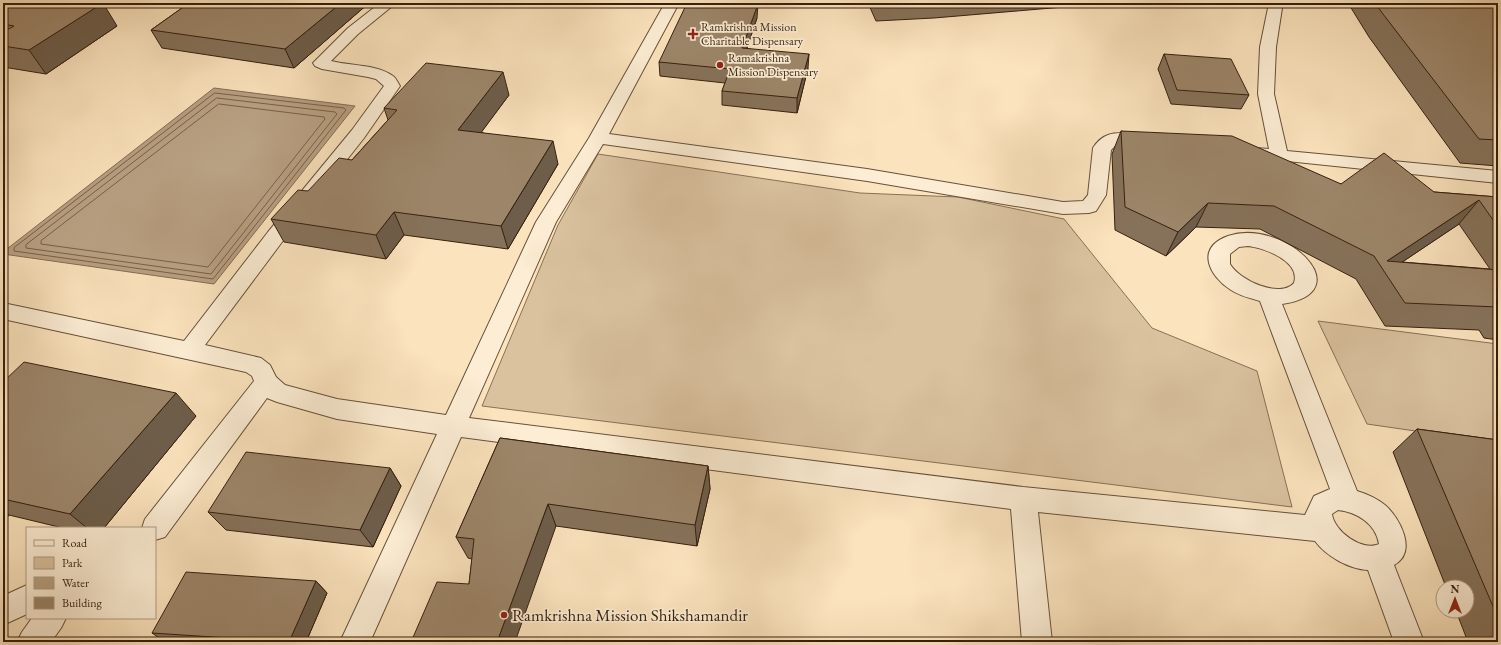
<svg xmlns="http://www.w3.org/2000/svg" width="1501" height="645" font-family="'EB Garamond',serif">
<rect width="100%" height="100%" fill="#fbe3bd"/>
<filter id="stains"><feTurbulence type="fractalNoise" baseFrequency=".005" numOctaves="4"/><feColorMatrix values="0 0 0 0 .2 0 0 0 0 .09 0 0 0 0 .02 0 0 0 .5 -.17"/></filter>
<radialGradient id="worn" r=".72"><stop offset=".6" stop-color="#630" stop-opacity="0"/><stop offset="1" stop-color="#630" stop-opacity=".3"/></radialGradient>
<path fill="#dac29f" stroke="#887056" d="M598,154L860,193L958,197L1064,219L1152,328L1257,371L1292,507L482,406L558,225Z
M1318,321L1498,344V443L1367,424Z"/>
<path fill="#b8a082" stroke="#846c54" d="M214,88L355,106L214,284L3,254V252Z"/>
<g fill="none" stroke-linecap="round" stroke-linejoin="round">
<path stroke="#776048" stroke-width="1" d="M215,93L344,108L346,110L213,279L14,251V248Z
M217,98L335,112L337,114L211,274L26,248V245Z
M219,104L324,117L325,119L208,267L41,244V241Z"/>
<defs>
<path id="minor" d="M380,3H396L358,34L331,61C350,66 376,64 393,76C396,78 398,83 400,86L364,138L282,242L205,345L261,358L270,365L276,377L285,385L337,399L446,415L536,222L589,138L665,3H679L609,134L867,169L1063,202L1083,201L1088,195L1093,148C1096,143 1102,137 1108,135C1117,131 1144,134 1153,136L1156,140L1153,144L1147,145L1117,144L1111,150L1106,195L1096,211L1089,213L1063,214L867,181L603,144L556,222L469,418L1023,487L1305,515L1314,496L1330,489L1260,301C1250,298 1240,296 1231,290C1209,276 1195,248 1228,236C1284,217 1363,292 1282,304L1357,491C1367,494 1376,498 1385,505C1400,518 1418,552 1394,565L1424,642H1394L1368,570C1349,569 1326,556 1315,541L1038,512L1052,642H1022L1011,509L461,437L370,642H340L437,434L337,419L277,402L267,398L165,537L155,540V528H142L145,519L254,381L252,376L246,372L3,319V303L184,341L268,232L352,130L384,86L376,79L368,77L322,69L315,66L313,63L348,28ZM1248,246C1264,248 1301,261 1294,283C1280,299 1239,280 1230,264V254L1239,247ZM1338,510C1357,512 1376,524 1379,544C1362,552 1334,531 1332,514Z
M1265,3H1279L1282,8L1276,47L1274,94L1287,151L1498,171V183L1238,156L1235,152L1238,148L1244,147L1269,149L1258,94L1260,47L1268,8Z
M27,585V614L3,625V596Z
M32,618H66L61,628L51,642H17L22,632Z"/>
</defs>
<use href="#minor" stroke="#67503a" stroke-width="2"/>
<use href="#minor" fill="#fcedd4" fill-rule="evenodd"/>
</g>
<path fill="#86725a" stroke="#361f0e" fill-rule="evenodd" d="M3,3L117,26L46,74L3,67Z
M189,3H369L294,68L162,48L151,30Z
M868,3H1111L934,18L876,21Z
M1348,3H1498V166L1460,163L1369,37Z
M757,18L747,48L808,68L797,113L722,105V91L725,83L660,76L659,62Z
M1164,54L1249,95L1241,109L1171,104L1158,69Z
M509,95L481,132L558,164L508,249L404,235L386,259L284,242L271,219L308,191L352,160L388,120L384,108Z
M1121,131L1341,184L1434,192L1498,197V340L1484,338L1479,330L1385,326L1356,279L1260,229L1196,227L1166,256L1115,230L1112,154ZM1459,224L1490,269L1402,262Z
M3,382L196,416L104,528H63L9,515L3,522Z
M1417,429L1498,440V642H1468L1456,611H1467V587H1446L1393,452Z
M500,438L708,466L710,489L697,546L556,526L469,584L472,559L468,558L456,537Z
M390,468L401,486L373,547L226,530L208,512Z
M316,581L327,593L306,642H165L152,633Z"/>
<path fill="#6d5d4a" stroke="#361f0e" d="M103,3L117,26L46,74L29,50Z
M341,3H369L294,68L285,49Z
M758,4L757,18L742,62V48Z
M809,54L808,68L797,113V98Z
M503,72L509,95L466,153L458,130Z
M553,141L558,164L508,249L501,226Z
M1479,200L1459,224L1386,273L1387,261Z
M1208,203L1196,227L1166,256L1178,232Z
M394,212L404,235L386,259L376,235Z
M176,393L196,416L104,528H87L70,514Z
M708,466L710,489L697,546L695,525Z
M390,468L401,486L373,547L360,530Z
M548,504L556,526L515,642H497Z
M3,511L9,515L3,522Z
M316,581L327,593L306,642H289Z"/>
<path fill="#9c8569" stroke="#361f0e" d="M3,3H103L29,50L3,46V32L14,26L3,24Z
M189,3H341L285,49L151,30Z
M687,3H744L758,4L742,48L809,54L797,98L722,91L730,69L659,62Z
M876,3H955L937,5L878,7Z
M1375,3H1498V140L1479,139L1383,14Z
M1164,54L1231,59L1249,95L1177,90Z
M426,63L503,72L458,130L553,141L501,226L394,212L376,235L271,219L298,190L308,191L339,158L352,160L397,110L384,108Z
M1121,131L1232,136L1341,184L1384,153L1434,192L1498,197V227L1479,200L1387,261L1498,270V307L1405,303L1374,256L1274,206L1208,203L1178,232L1125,207Z
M24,362L176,393L70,514L3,499V382Z
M1417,429L1498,440V618Z
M500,438L708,466L695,525L548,504L497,642H411L437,582L469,584L474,539L456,537Z
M246,452L390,468L360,530L208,512Z
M186,572L316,581L289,642L152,633Z"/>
<g fill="#8f2418" stroke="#fcedd4" stroke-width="1.5">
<path d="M691 28h4v4h4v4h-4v4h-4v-4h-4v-4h4z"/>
<circle cx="720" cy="65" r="4"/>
<circle cx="504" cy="615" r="4"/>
</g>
<g text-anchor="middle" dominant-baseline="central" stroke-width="3.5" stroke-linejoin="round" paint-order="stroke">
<g font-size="12" fill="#361f0e" stroke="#fcedd4" text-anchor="start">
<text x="701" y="27">Ramkrishna Mission<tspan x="701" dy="14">Charitable Dispensary</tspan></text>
<text x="728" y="58">Ramakrishna<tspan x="728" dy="14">Mission Dispensary</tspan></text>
</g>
<g font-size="17" fill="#361f0e" stroke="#fcedd4" text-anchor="start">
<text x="512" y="615">Ramkrishna Mission Shikshamandir</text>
</g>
</g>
<rect width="1501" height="645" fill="none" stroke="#fbe3bd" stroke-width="16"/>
<rect x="4" y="4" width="1493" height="637" fill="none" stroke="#361f0e" stroke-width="2"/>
<rect x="8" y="8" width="1485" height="629" fill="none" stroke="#361f0e"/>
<rect x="26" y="527" width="130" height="92" fill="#fcedd4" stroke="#ad9b85"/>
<rect x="34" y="540" width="20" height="6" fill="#fcedd4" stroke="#ad9b85"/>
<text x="62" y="547" font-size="12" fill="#361f0e">Road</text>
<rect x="34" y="557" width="20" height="12" fill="#dac29f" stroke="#ad9b85"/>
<text x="62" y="567" font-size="12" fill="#361f0e">Park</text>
<rect x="34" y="577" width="20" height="12" fill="#b8a082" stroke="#ad9b85"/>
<text x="62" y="587" font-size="12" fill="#361f0e">Water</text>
<rect x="34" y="597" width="20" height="12" fill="#9c8569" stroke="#ad9b85"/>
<text x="62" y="607" font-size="12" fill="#361f0e">Building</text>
<g transform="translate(1455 599)"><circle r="19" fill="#fcedd4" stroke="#ad9b85"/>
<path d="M0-3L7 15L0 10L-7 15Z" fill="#8f2418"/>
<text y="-6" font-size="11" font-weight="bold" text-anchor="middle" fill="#361f0e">N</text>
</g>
<rect width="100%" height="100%" filter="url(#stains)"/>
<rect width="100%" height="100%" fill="url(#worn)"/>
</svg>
